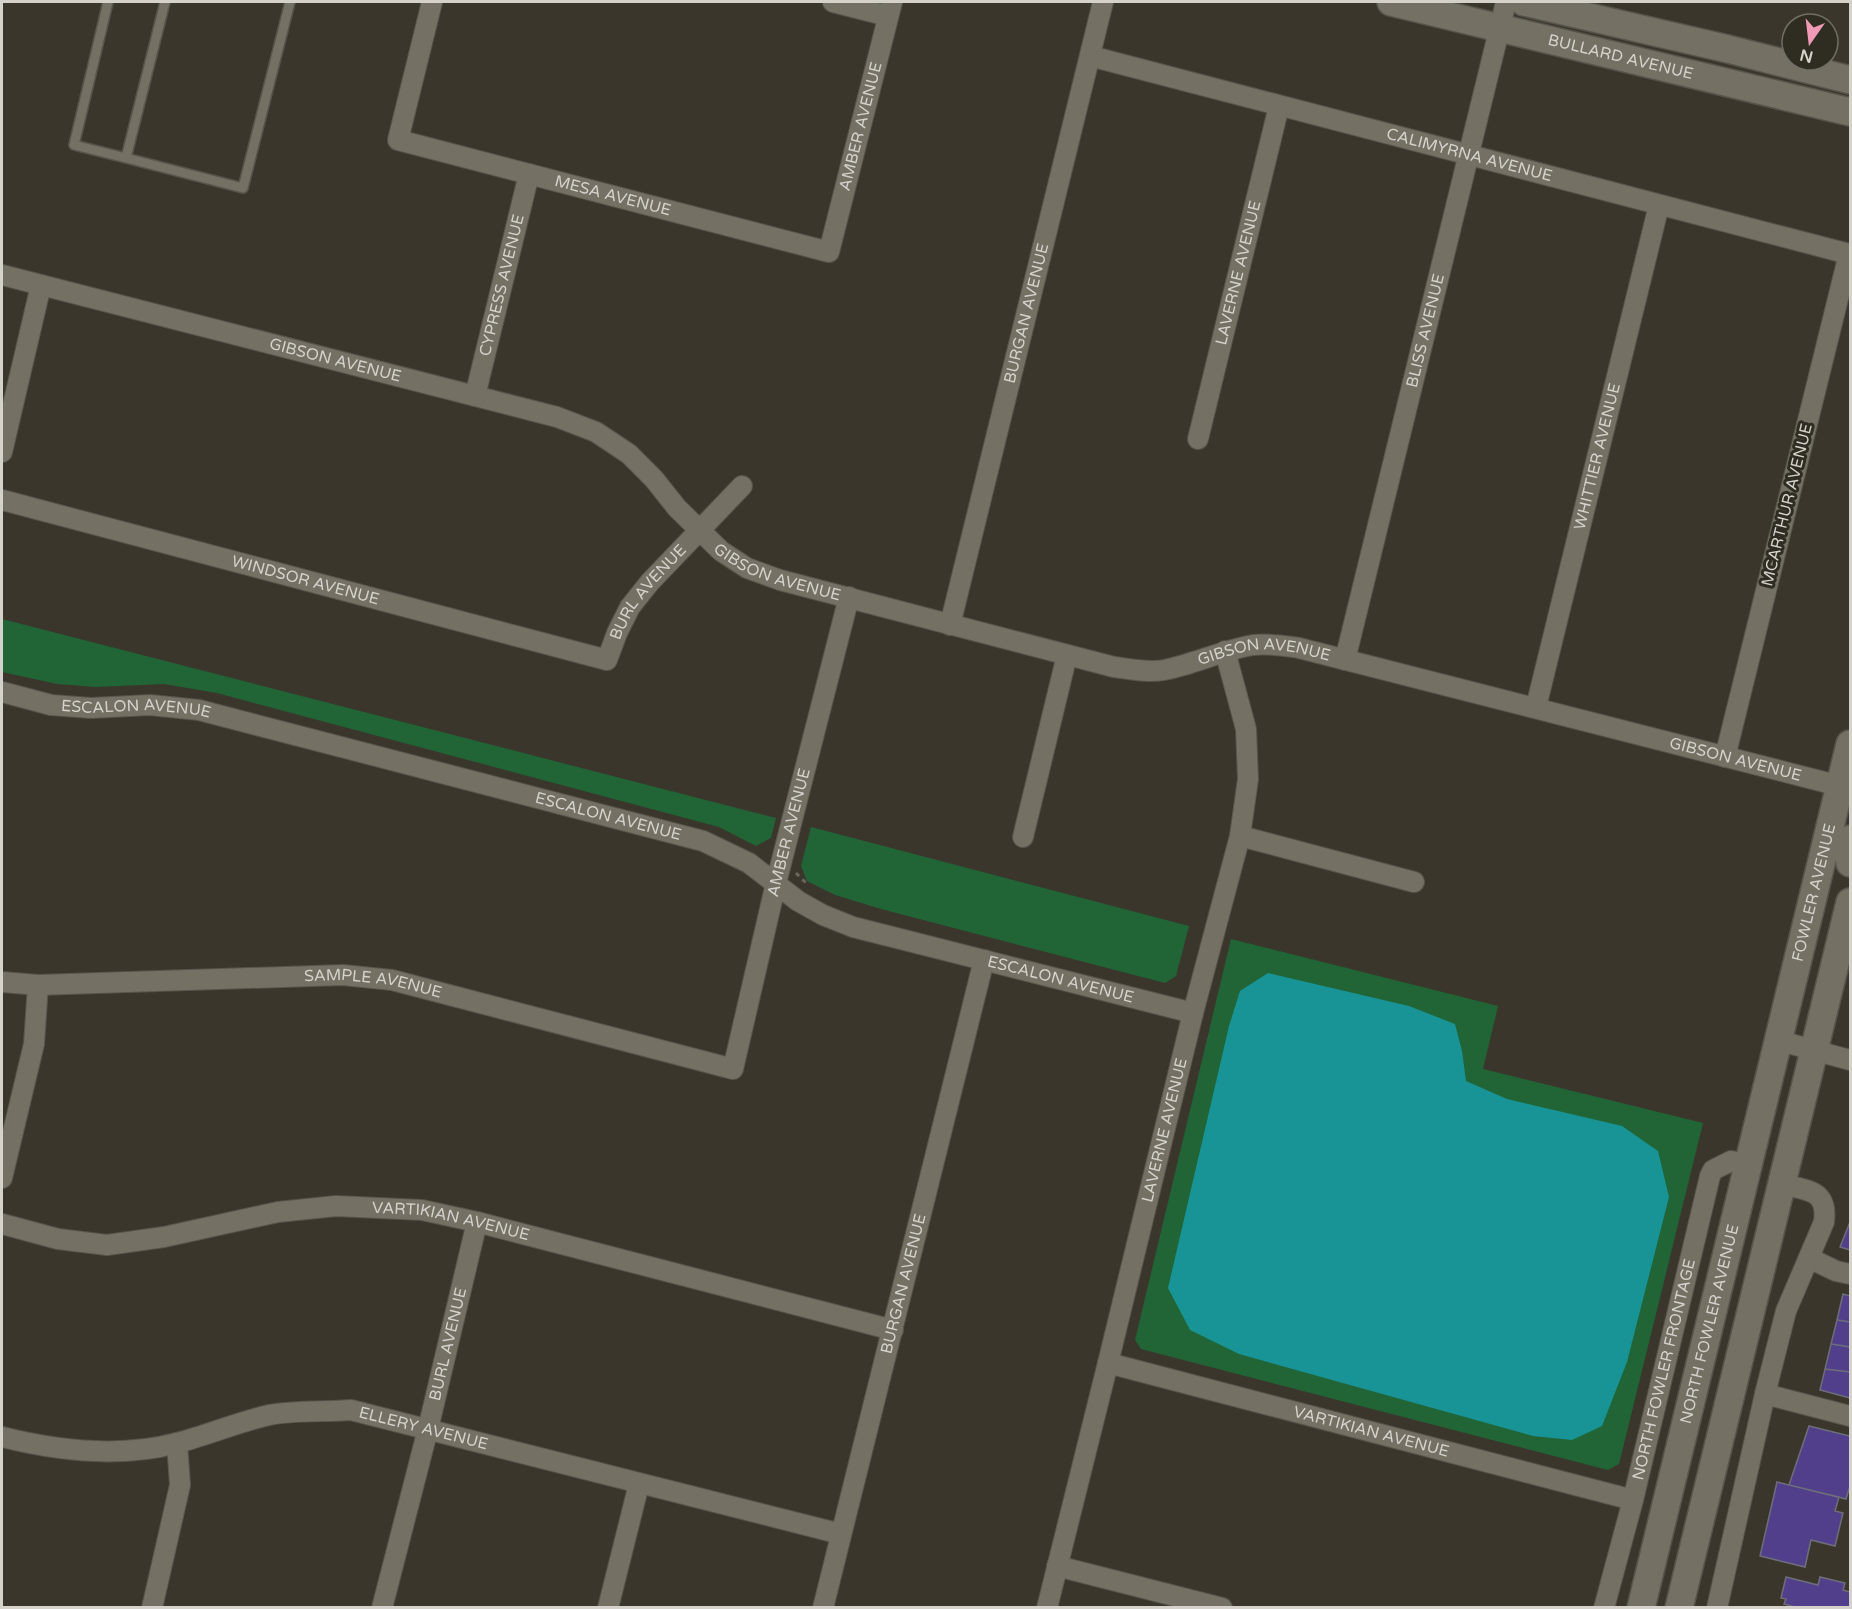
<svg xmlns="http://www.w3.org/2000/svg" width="1852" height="1609" font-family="'Varela Round',sans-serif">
<rect width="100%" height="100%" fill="#3a362c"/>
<path fill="#216536" d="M2,619L776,818L771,838L756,846L719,827L217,693L164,684L96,687L57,684L2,672Z
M811,827L1189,926L1176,976L1165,983L881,909L835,895L807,881L801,866Z
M1231,939L1498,1006L1483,1069L1703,1123L1619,1464L1608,1470L1141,1349L1135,1340Z"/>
<path fill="#189396" d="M1268,973L1409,1006L1455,1024L1462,1051L1466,1081L1507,1099L1622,1126L1658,1151L1669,1197L1627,1362L1602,1426L1572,1440L1533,1436L1239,1354L1190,1330L1168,1288L1229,1026L1240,991Z"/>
<path fill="#523f8c" stroke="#6f6d79" stroke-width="1.5" d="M1850,1222V1250L1840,1247Z
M1843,1294L1850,1296V1322L1837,1320Z
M1837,1320L1850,1322V1347L1831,1344Z
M1831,1344L1850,1347V1372L1825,1369Z
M1825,1369L1850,1372V1398L1820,1390Z
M1809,1426L1850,1436V1486L1846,1499L1789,1485Z
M1777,1482L1839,1497L1835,1511L1843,1513L1835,1546L1811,1540L1805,1567L1760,1556Z
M1786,1577L1818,1585L1820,1577L1845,1583L1843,1590L1850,1592V1608H1798L1784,1604L1786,1599L1781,1598Z"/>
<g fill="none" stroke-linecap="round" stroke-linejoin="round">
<defs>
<path id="service" d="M108,2L74,145L126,158
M165,2L126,158L243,188L290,2"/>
<g id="minor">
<path id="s1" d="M432,2L398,140L829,252L892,2"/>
<path d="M833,2L888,16"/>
<path id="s2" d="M1090,56L1849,254L1725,757"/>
<path id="s3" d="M2,275L557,417L596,432L629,454L654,479L677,508L721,551L747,568L780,580L1114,667C1130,669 1148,673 1164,670C1194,664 1223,650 1253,645C1269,643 1284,646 1299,648L1840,786"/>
<path id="s4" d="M475,396L529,174"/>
<path id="s5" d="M1198,439L1279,106"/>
<path d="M2,452L41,285"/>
<path id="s6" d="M2,500L607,660L617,633L630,607L650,582L742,486"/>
<path id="s7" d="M950,625L1103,2"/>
<path id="s8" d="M1345,660L1506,2"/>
<path id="s9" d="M2,692L51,705L91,708L150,705L199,710L703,841L749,863L798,901L823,915L853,927L1193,1013"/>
<path id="s10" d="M1536,707L1659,205"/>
<path d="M1240,836L1414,882"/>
<path d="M1023,837L1067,655"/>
<path id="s11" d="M2,982L38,985L343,975L392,980L733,1069L776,883L849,597"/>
<path d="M1780,1041L1850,1060"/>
<path d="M2,1178L34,1044L38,985"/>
<path id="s12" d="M2,1224L58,1239L107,1245L164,1237L278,1212L336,1206L422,1210L477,1222L893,1330"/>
<path d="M1809,1258L1836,1271L1850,1274"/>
<path id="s13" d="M1108,1363L1633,1500"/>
<path d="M1765,1394L1850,1416"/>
<path id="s14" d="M2,1437C58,1451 120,1458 177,1443C208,1435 238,1422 269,1415C294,1410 325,1412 351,1410L841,1534"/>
<path d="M1057,1566L1222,1608"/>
<path d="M152,1608L180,1485L177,1443"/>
<path id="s15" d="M382,1608L428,1429L477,1222"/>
<path d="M608,1608L639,1484"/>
<path id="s16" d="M823,1608L984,960"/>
<path id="s17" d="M1047,1608L1108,1363L1193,1013L1240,836L1248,779L1246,729L1225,651"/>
<path id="s18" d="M1604,1608L1633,1500L1710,1176L1713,1170L1731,1161L1750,1165"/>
<path d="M1717,1608L1765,1394L1786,1311L1824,1222C1828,1190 1808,1190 1783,1185"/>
</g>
<g id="secondary">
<path id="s19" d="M1391,2L1850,112"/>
<path d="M1524,2L1728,49L1850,80"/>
<path d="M1850,839L1848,851L1850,863"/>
<path id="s20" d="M1641,1608L1850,744"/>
<path d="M1679,1608L1850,902"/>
</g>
</defs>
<use href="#service" stroke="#57544b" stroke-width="12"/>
<use href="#minor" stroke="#57544b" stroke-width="22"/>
<use href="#secondary" stroke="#57544b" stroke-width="30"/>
<path stroke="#6a675e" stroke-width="3" stroke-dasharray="4.5 4.5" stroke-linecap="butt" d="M796,873L806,883"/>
<use href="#service" stroke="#747064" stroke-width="9"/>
<use href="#minor" stroke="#747064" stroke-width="20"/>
<use href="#secondary" stroke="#747064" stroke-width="27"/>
</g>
<g text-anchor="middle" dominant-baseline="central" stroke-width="6" stroke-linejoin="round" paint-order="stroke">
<g font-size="16" fill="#d5d2cc" stroke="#2f2c22">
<text stroke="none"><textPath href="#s19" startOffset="236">BULLARD AVENUE</textPath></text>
<text stroke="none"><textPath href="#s1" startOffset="717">AMBER AVENUE</textPath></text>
<text stroke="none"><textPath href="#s2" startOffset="392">CALIMYRNA AVENUE</textPath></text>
<text stroke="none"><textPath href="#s1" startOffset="364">MESA AVENUE</textPath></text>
<text stroke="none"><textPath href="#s5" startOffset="171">LAVERNE AVENUE</textPath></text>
<text stroke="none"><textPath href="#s4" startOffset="114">CYPRESS AVENUE</textPath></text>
<text stroke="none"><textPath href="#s7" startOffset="321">BURGAN AVENUE</textPath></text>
<text stroke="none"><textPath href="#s8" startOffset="339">BLISS AVENUE</textPath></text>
<text stroke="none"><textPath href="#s3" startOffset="344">GIBSON AVENUE</textPath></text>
<text stroke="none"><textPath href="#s10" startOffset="258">WHITTIER AVENUE</textPath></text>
<text transform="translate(1787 505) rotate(-76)">MCARTHUR AVENUE</text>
<text stroke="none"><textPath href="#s3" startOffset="849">GIBSON AVENUE</textPath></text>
<text stroke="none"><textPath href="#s6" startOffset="314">WINDSOR AVENUE</textPath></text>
<text stroke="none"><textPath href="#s6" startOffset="706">BURL AVENUE</textPath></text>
<text stroke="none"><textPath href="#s3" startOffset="1353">GIBSON AVENUE</textPath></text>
<text stroke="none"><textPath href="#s9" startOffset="136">ESCALON AVENUE</textPath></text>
<text stroke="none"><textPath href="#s3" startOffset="1839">GIBSON AVENUE</textPath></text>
<text stroke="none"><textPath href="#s9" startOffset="622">ESCALON AVENUE</textPath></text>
<text stroke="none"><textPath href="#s11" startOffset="986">AMBER AVENUE</textPath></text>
<text stroke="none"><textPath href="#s20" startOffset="736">FOWLER AVENUE</textPath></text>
<text stroke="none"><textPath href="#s9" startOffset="1108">ESCALON AVENUE</textPath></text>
<text stroke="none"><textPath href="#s11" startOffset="372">SAMPLE AVENUE</textPath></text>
<text stroke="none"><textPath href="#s17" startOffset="492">LAVERNE AVENUE</textPath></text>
<text stroke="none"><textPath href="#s12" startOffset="456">VARTIKIAN AVENUE</textPath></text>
<text stroke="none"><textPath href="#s16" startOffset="334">BURGAN AVENUE</textPath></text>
<text stroke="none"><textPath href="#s20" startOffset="292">NORTH FOWLER AVENUE</textPath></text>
<text stroke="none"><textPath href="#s15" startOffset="272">BURL AVENUE</textPath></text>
<text stroke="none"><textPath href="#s18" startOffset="246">NORTH FOWLER FRONTAGE</textPath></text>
<text stroke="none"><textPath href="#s14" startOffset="430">ELLERY AVENUE</textPath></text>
<text stroke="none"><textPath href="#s13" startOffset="272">VARTIKIAN AVENUE</textPath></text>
</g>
</g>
<rect width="1852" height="1609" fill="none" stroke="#d5d2cc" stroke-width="6"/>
<g transform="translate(1810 42) rotate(194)"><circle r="28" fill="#2f2c22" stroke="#716e66" stroke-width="1.5"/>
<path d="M0-4.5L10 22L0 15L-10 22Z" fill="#f09ab6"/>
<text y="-9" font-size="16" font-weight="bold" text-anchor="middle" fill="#d5d2cc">N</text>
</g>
</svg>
